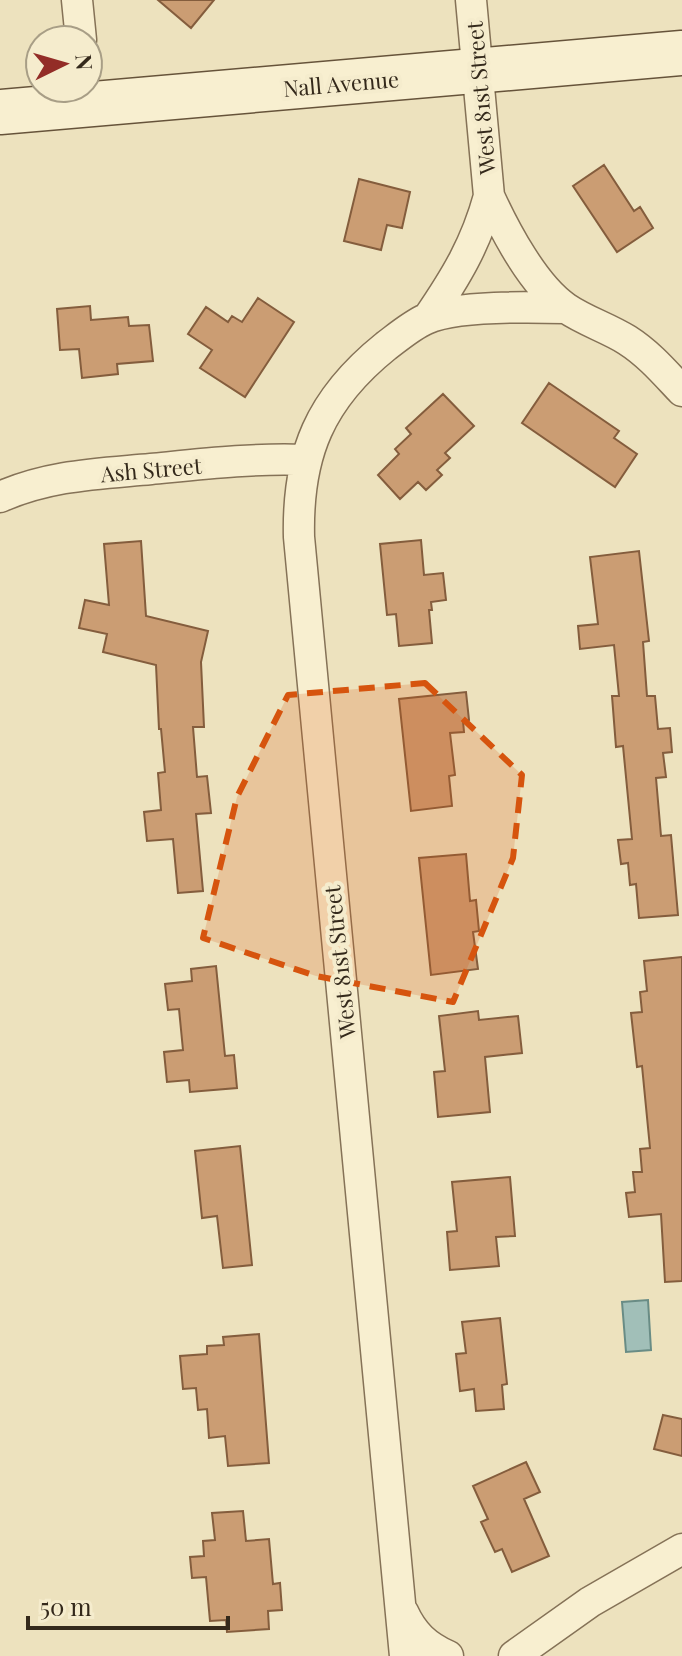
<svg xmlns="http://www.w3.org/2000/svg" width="682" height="1656" font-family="'Playfair Display',serif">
<rect width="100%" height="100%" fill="#ede2be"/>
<path fill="#a1bfb8" stroke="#698c85" stroke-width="2" d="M648,1300L651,1350L626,1352L622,1302Z"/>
<path fill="#cb9d73" stroke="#845d3d" stroke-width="2" d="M158,0H214L191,28Z
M604,165L634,211L640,207L653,228L617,252L573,186Z
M359,179L410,192L402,228L387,225L381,250L344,241Z
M258,298L294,322L245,397L200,368L212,350L188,334L206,307L228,322L232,316L242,322Z
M90,306L91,320L128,317L129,326L149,325L153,361L117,364L118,374L82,378L79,349L60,350L57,309Z
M549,383L619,431L614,438L637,454L615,487L522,423Z
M443,394L474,426L445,453L450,458L437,470L442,475L426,490L418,482L400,499L378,475L399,454L395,449L411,434L406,428Z
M421,540L424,575L443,573L446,600L431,602L432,610H429L432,643L399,646L396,614L387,615L380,544Z
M141,541L146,616L208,631L201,662L204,727H193L197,777L207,776L211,813L196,814L203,891L178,893L173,839L147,841L144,812L161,810L158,773L165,772L161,729H159L156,665L103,652L107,634L79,628L85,600L109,605L104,544Z
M639,551L649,641L643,642L647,696H655L658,729L670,728L672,752L663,753L666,777L656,778L661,836L671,835L678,915L639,918L636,884L630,885L628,863L621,864L618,840L632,839L623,746L616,747L612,696H619L614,645L580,649L578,626L598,624L590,557Z
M466,692L469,720L463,721L464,732L450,733L455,775L449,776L452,806L411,811L399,699Z
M466,854L470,901L476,900L479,931L473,932L478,969L431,975L419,858Z
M682,957V1281L665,1282L661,1214L629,1217L626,1193L635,1192L633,1172H642L640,1149L650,1148L642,1066L637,1067L631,1013L642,1012L640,992L647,991L644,961Z
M216,966L225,1056L234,1055L237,1088L190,1092L189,1080L167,1082L164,1052L183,1050L179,1009L168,1010L165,984L192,981L191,969Z
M478,1011L479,1020L518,1016L522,1053L485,1057L490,1112L438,1117L434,1072L445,1071L439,1016Z
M240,1146L252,1265L223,1268L217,1216L202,1218L195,1151Z
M510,1177L515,1236L496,1237L499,1266L450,1270L447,1232L457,1231L452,1182Z
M500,1318L507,1384L502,1385L504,1409L476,1411L474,1389L460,1391L456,1354L466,1353L462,1322Z
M259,1334L269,1463L228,1466L225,1436L209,1438L207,1409L198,1410L196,1388L183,1389L180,1356L207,1354V1346L224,1345L223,1337Z
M663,1415L682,1419V1456L654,1449Z
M526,1462L540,1492L524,1499L549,1556L512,1572L502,1549L495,1552L481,1522L488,1519L473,1486Z
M243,1511L246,1541L269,1539L273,1584L280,1583L282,1610L268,1611L269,1629L227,1632L226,1620L210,1621L206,1577L192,1578L190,1557L204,1556L203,1541L215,1540L212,1513Z"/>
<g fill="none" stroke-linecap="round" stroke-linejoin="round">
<defs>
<path id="street" d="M77,0L81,40
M471,0L489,196C505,231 534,286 566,308C585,321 608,328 627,340C649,354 665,373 682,391
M428,318C456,277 476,244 489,196
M0,497C50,475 97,474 151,469C202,464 253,458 305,460
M403,1612C413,1634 426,1646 448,1656
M405,1656L299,537C297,454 320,399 386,346C398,337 412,325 426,319C457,305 531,307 565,308
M514,1656L590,1602L682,1549"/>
<path id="secondary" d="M0,112L682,53"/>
</defs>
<use href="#street" stroke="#857257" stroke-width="33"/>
<use href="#secondary" stroke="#66533a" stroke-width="47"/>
<use href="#street" stroke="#f8efd0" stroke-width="30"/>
<use href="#secondary" stroke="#f8efd0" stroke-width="44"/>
</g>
<path fill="#d6540e" fill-opacity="0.2" stroke="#d6540e" stroke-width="6" stroke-dasharray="16 10" stroke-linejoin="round" d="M425,683L522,775L513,858L453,1002L316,976L203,938L237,797L288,695Z"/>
<g text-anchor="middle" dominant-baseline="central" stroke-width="8" stroke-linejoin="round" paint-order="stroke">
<g font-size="22" fill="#34291b" stroke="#f5eccd">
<text transform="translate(341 83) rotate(-5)">Nall Avenue</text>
<text transform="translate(480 98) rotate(-95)">West 81st Street</text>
<text transform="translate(151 469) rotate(-5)">Ash Street</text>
<text transform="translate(339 962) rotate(-96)">West 81st Street</text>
</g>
</g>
<g transform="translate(64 64) rotate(85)"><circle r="38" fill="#f5eccd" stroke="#a89e86" stroke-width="2"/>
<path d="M0-6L14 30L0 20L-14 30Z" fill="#932d27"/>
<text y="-12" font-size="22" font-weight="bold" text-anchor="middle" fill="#34291b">N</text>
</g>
<path d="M28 1616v12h200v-12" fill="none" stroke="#34291b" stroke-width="4"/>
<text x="40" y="1616" font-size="24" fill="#34291b" stroke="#f5eccd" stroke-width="6" paint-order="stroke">50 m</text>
</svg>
